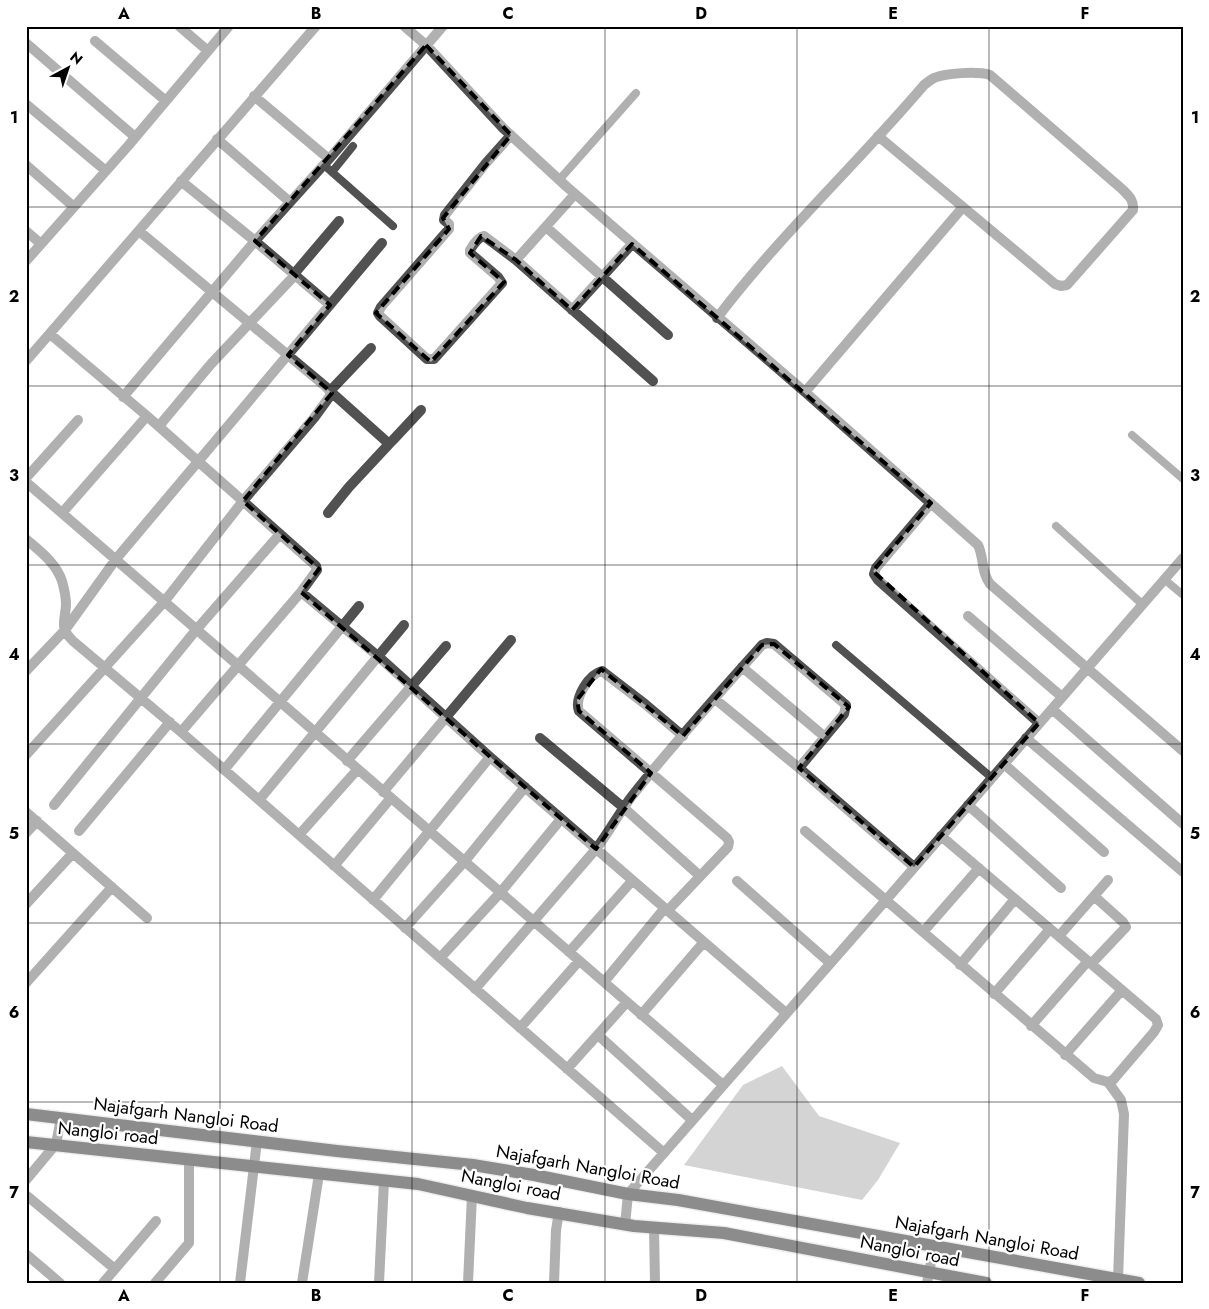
<svg xmlns="http://www.w3.org/2000/svg" width="1209" height="1309" font-family="Jost,sans-serif">
<rect width="100%" height="100%" fill="#fff"/>
<path fill="#9f9f9f" d="M782,1066L819,1116L900,1143L878,1180L862,1200L684,1165L743,1085Z"/>
<g fill="none" stroke-linecap="round" stroke-linejoin="round">
<defs>
<path id="primary" d="M26,1114L337,1151L473,1165L534,1175L628,1194L678,1200L1139,1283
M26,1142L418,1184L527,1208L634,1226L724,1233L986,1283"/>
</defs>
<use href="#primary" stroke="#dbdbdb" stroke-width="15"/>
<path stroke="#515151" stroke-width="8" d="M324,165L393,226
M332,172L353,146
M559,180L636,93
M1132,435L1183,479
M1056,526L1142,604
M1164,579L1183,595
M836,645L992,778"/>
<path stroke="#515151" stroke-width="10" d="M179,26L208,51
M404,26L426,45L503,128L567,187L805,392L978,545C984,557 981,572 990,584L1183,751
M95,41L166,101
M26,43L135,137
M254,96L329,159
M26,104L106,171
M511,135L486,163L445,215L444,220L449,224V229L381,307L378,313L380,316L427,359H434L502,283L498,277L470,253V250C473,245 478,237 484,236L516,260L653,381
M217,139L290,202
M26,165L74,207
M181,181L255,241L330,305
M546,227L668,335
M26,231L41,244
M516,260L575,194
M26,261L128,146L229,26
M294,274L339,221
M572,310L632,244
M717,318C780,235 857,164 924,85C927,83 930,80 934,78C946,73 977,71 990,75L1122,189C1129,196 1134,200 1133,210L1067,285L1061,286L1055,284L963,207
M50,334L147,416L316,566L317,570L301,592L181,732
M371,348L330,391L387,442L390,443L393,440L421,410
M26,361L316,26
M805,392L963,207L878,136
M123,397L255,241L329,159L443,26
M159,426L211,364L295,275
M26,478L78,420
M26,482L723,1085
M931,503L876,568L874,574L878,580L1039,723
M62,513L147,416
M328,513L349,487L390,443
M26,539C41,552 56,563 62,581C64,588 66,597 66,605C65,622 59,627 73,641L181,732L664,1153
M301,592L379,657L490,757L786,1013
M968,616L1062,697
M742,667L825,737
M26,671L65,630L116,559L382,243
M715,699L799,768
M1052,709L1183,824
M540,738L624,808L700,876
M1026,738L1183,872
M26,755L164,602L243,501L314,418L330,396V391L325,386L139,231
M347,761L446,646
M1004,764L1104,852
M224,770L359,606
M383,792L511,640
M259,800L404,625
M54,805L196,630L280,534
M968,805L1061,888
M26,812L147,918
M79,831L170,722
M805,831L1094,1078L1108,1082L1113,1080L1154,1032L1158,1025L1156,1019L941,836
M26,833L37,821
M299,835L357,770
M334,866L390,799
M737,881L830,963
M373,900L490,757
M26,904L73,853
M671,907L728,847L729,842L727,838L579,711C574,698 589,674 602,671L645,704L683,736
M405,928L464,862L525,787
M923,932L979,868
M1059,936L1108,880
M569,952L632,881
M440,958L500,893L561,819
M1091,964L1126,927L1123,922L1094,896
M960,965L1015,899
M604,982L664,909
M26,983L112,887
M475,989L596,849C609,832 619,813 632,796C673,744 718,694 762,645L767,643L774,644L846,705L844,714L799,768L914,867
M994,994L1050,929
M641,1015L703,943
M1031,1026L1088,961
M520,1028L579,961
M598,1035L692,1120
M1065,1055L1122,990
M567,1069L627,1002
M1108,1082L1121,1100L1124,1114L1118,1279
M26,1180L56,1144L61,1118
M26,1195L115,1269
M625,1225L628,1194L886,900L1183,558
M654,1228L655,1283
M26,1254L60,1283
M103,1283L156,1221
M155,1283L189,1243V1159
M240,1283L257,1141
M302,1283L319,1174
M379,1283L384,1181
M468,1283L472,1195
M554,1283L556,1230L559,1212
M927,1283L934,1247"/>
<use href="#primary" stroke="#000" stroke-width="12"/>
</g>
<path d="M0 0H1209V1309H0ZM426,45L511,135L443,218L449,229L376,313L431,362L504,282L470,253L481,236L516,260L572,310L632,244L931,503L873,571L1039,723L914,867L799,768L849,707L774,644L762,645L683,736L601,669L577,700L579,711L651,773L596,849L301,592L319,569L243,501L332,393L288,355L330,305L255,241Z" fill="#fff" fill-opacity=".55" fill-rule="evenodd"/>
<path fill="none" stroke="#000" stroke-width="4" stroke-dasharray="10 6" stroke-linejoin="round" d="M426,45L511,135L443,218L449,229L376,313L431,362L504,282L470,253L481,236L516,260L572,310L632,244L931,503L873,571L1039,723L914,867L799,768L849,707L774,644L762,645L683,736L601,669L577,700L579,711L651,773L596,849L301,592L319,569L243,501L332,393L288,355L330,305L255,241Z"/>
<path fill="none" stroke="#000" stroke-width="1" stroke-opacity="0.55" d="M220,26V1283M412,26V1283M605,26V1283M797,26V1283M989,26V1283M26,207H1183M26,386H1183M26,565H1183M26,744H1183M26,923H1183M26,1102H1183"/>
<g text-anchor="middle" dominant-baseline="central" stroke-width="4.5" stroke-linejoin="round" paint-order="stroke">
<g font-size="18" fill="#000" stroke="#fff">
<text transform="translate(186 1115) rotate(7)">Najafgarh Nangloi Road</text>
<text transform="translate(108 1133) rotate(6)">Nangloi road</text>
<text transform="translate(588 1167) rotate(10)">Najafgarh Nangloi Road</text>
<text transform="translate(511 1185) rotate(11)">Nangloi road</text>
<text transform="translate(987 1238) rotate(10)">Najafgarh Nangloi Road</text>
<text transform="translate(910 1251) rotate(11)">Nangloi road</text>
</g>
</g>
<rect width="1209" height="1309" fill="none" stroke="#ffffff" stroke-width="55"/>
<g transform="translate(68 68) rotate(40)" stroke="#ffffff" stroke-width="4" paint-order="stroke">
<path d="M0-4L9 19L0 12L-9 19Z" fill="#000000"/>
<text y="-8" font-size="14" font-weight="bold" text-anchor="middle" fill="#000000">N</text>
</g>
<rect x="28" y="28" width="1154" height="1254" fill="none" stroke="#000" stroke-width="2"/>
<g font-size="16" text-anchor="middle" font-weight="bold" fill="#000">
<text x="124" y="19">A</text>
<text x="316" y="19">B</text>
<text x="508" y="19">C</text>
<text x="701" y="19">D</text>
<text x="893" y="19">E</text>
<text x="1085" y="19">F</text>
<text x="14" y="123">1</text>
<text x="1195" y="123">1</text>
<text x="14" y="302">2</text>
<text x="1195" y="302">2</text>
<text x="14" y="481">3</text>
<text x="1195" y="481">3</text>
<text x="14" y="660">4</text>
<text x="1195" y="660">4</text>
<text x="14" y="839">5</text>
<text x="1195" y="839">5</text>
<text x="14" y="1018">6</text>
<text x="1195" y="1018">6</text>
<text x="14" y="1198">7</text>
<text x="1195" y="1198">7</text>
<text x="124" y="1301">A</text>
<text x="316" y="1301">B</text>
<text x="508" y="1301">C</text>
<text x="701" y="1301">D</text>
<text x="893" y="1301">E</text>
<text x="1085" y="1301">F</text>
</g>
</svg>
